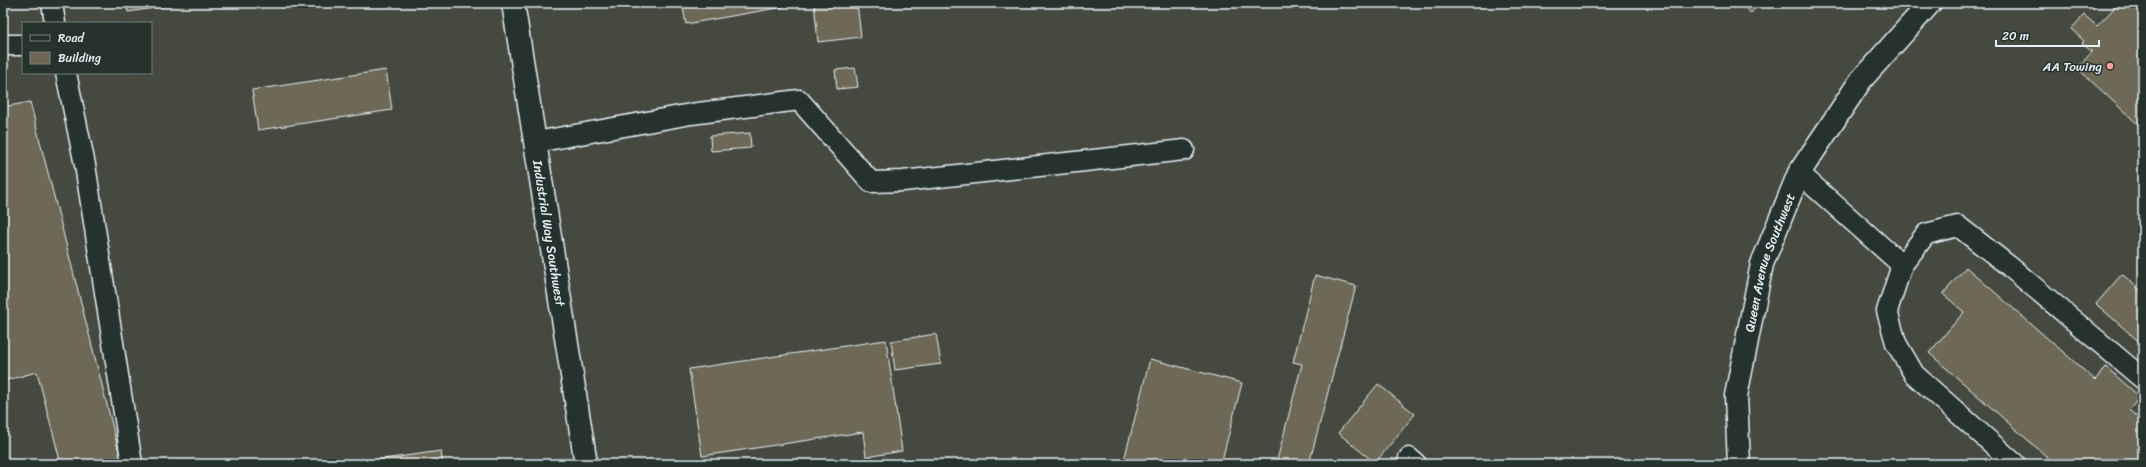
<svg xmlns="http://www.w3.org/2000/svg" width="2146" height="467" font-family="Sriracha,sans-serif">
<rect width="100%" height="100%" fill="#343d35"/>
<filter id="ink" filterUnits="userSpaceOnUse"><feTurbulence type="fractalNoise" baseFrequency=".025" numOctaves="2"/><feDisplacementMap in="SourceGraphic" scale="8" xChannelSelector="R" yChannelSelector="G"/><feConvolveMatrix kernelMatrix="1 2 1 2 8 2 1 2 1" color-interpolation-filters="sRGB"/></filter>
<g filter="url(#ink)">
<path fill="#454a3f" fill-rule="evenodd" d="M3,3H2143V464H3ZM23,23H151V73H23Z"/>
<path fill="#6e6756" stroke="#e8f1f8" d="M126,3H187L128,12Z
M682,3H782L783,7L686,24Z
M814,3H857L861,37L818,42Z
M1740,3H1760L1751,13Z
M2119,3H2143V129L2077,68L2092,52L2082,43L2084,41L2071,29L2084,15L2097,26Z
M855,68L858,87L837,89L835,70Z
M386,70L392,110L258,130L252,90Z
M30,102L122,464H61L37,372L3,381V107Z
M750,133L751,148L711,151L710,136Z
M1966,267L2095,380L2106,367L2140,397L2129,410L2143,422V464H2053L2054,463L1929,353L1964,312L1943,294Z
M2122,274L2143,293V345L2096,304Z
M1315,275L1356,286L1309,464H1276L1302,364L1293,362Z
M936,334L941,364L895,370L891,341Z
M886,340L902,451L866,457L863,432L702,456L689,369Z
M1150,359L1242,383L1221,464H1123Z
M1378,384L1415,414L1375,463L1338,433Z
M441,451L443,464H348Z"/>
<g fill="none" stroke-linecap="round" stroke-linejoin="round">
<defs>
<path id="lane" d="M52,3L55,23
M3,45H23
M66,73L85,165L132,464
M536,142L691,114L799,100L871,182L903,181L1184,150
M1799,173L1902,265
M1409,458L1416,464
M2015,464L1914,374L1896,343L1887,311L1902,265L1926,234L1958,226L2009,266L2143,379"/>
<g id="street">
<path id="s1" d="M513,3L586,464"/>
</g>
<g id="secondary">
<path id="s2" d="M1739,464L1736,396L1762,264L1799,173L1861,80L1930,3"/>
</g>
</defs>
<use href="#lane" stroke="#e8f1f8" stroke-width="23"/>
<use href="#street" stroke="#e8f1f8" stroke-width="25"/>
<use href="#secondary" stroke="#e8f1f8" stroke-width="25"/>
<use href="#lane" stroke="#26332d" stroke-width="20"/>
<use href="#street" stroke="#26332d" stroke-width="22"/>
<use href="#secondary" stroke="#26332d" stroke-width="22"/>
</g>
</g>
<circle fill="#ff9aa2" stroke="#26332d" stroke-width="1.5" cx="2110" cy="66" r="4"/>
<g text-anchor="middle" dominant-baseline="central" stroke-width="3" stroke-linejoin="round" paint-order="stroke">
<g font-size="13" fill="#e8f1f8" stroke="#26332d" text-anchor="end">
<text x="2102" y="66">AA Towing</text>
</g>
<g font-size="13" fill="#e8f1f8" stroke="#26332d">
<text stroke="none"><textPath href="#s1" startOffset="233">Industrial Way Southwest</textPath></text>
<text stroke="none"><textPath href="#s2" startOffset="206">Queen Avenue Southwest</textPath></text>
</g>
</g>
<rect width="2146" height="467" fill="none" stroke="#26332d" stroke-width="16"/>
<rect x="8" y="8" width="2130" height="451" fill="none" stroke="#e8f1f8" stroke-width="1.5" filter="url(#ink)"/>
<rect x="22" y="22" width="130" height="52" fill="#26332d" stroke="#747f7e"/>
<rect x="30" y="35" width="20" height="6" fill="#26332d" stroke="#747f7e"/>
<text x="58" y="42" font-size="12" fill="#e8f1f8">Road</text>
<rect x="30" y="52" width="20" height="12" fill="#6e6756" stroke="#747f7e"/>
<text x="58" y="62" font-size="12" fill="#e8f1f8">Building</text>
<path d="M1996 40v6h103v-6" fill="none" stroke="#e8f1f8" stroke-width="2"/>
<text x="2002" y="40" font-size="12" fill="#e8f1f8" stroke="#26332d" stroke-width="3" paint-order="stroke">20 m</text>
</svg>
